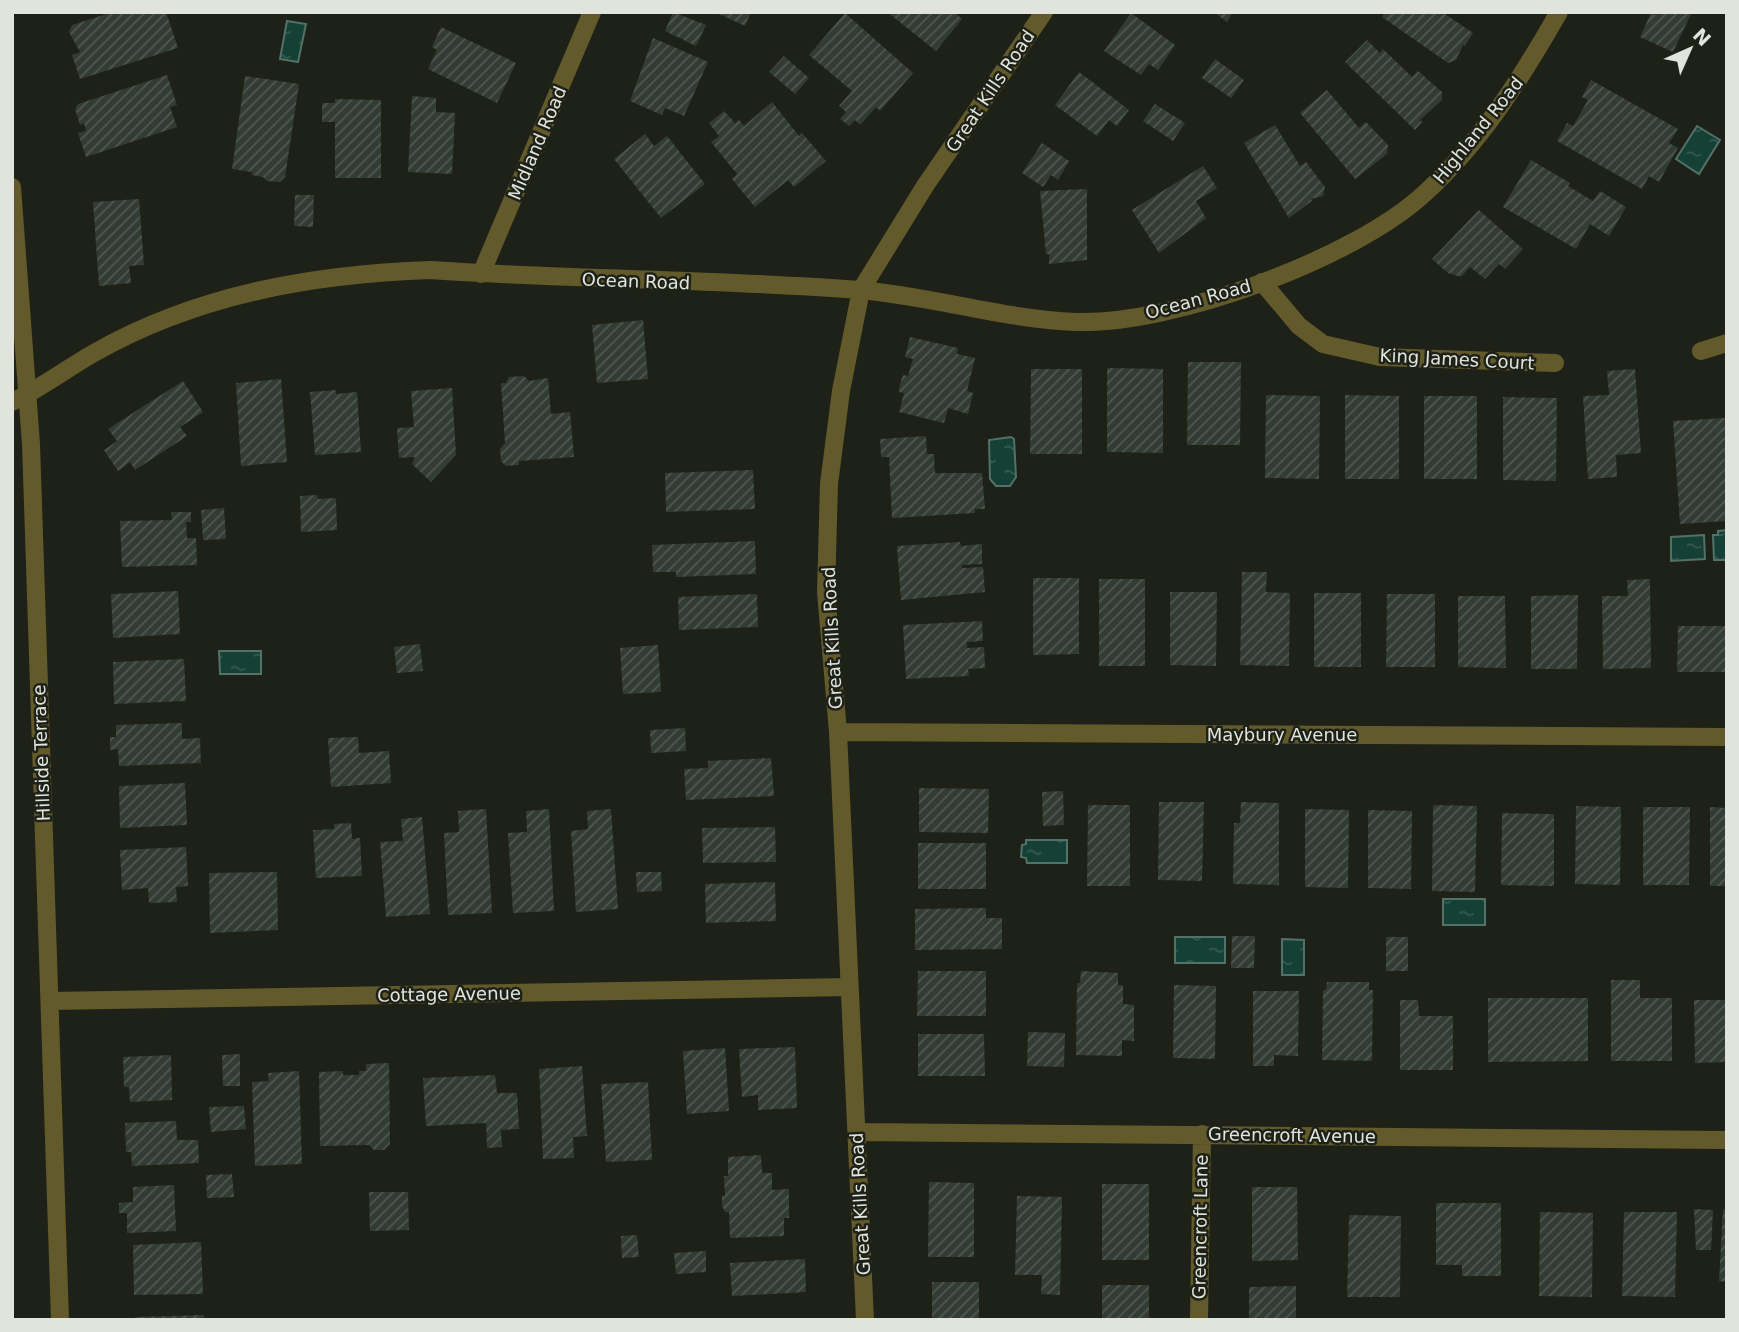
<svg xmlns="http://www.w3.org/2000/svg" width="1739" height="1332" font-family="'DejaVu Sans',sans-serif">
<defs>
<pattern id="water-ripples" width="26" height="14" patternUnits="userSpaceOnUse" patternTransform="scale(1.75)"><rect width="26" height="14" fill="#154036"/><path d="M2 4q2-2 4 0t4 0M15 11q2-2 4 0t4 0" fill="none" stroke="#375b52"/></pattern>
<pattern id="building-hatch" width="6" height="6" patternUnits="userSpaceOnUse" patternTransform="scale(1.75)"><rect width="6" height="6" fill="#323c34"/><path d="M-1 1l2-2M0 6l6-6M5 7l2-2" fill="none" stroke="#4f5851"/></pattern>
</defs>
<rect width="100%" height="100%" fill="#1e2117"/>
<path fill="url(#water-ripples)" stroke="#527168" stroke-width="2" d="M287,21L306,24L298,62L280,59Z
M1697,126L1720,140L1699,174L1676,159Z
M1011,437L1014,439L1016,477L1010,486H996L990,479L989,440Z
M1727,530V560H1714L1713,535H1718V531Z
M1704,535L1705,559L1671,561V537Z
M219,651H261V674H220Z
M1026,840H1067V863H1027L1026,858L1021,857L1022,845L1026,844Z
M1443,899H1485V925H1443Z
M1175,937H1225V963H1175Z
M1282,939L1304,940V975H1282Z"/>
<path fill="url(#building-hatch)" d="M113,12H166L178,48L80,79L72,55L80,52L69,32L72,25Z
M673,12L706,25L696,46L665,31Z
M715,12H751L745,26Z
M887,12H954L962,19L936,51Z
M1214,12H1233L1227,22Z
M1385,12H1442L1473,33L1465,46L1463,45L1456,60L1448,63L1382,17Z
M1658,12H1692L1673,52L1640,37L1651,13L1656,15Z
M845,13L913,73L880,111L876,107L860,125L855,120L849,126L840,119L846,112L839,106L852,91L809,55Z
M1131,13L1175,45L1158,70L1149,64L1141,75L1104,51Z
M441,27L516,63L497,103L428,69L437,50L432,47Z
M653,38L708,62L684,116L665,108L662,115L630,101Z
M1367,40L1380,53L1383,49L1412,77L1418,71L1442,92V100L1420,120L1422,122L1415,130L1345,62Z
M784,56L809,78L795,94L769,72Z
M1215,59L1244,80L1231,98L1202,78Z
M1079,72L1129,110L1117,126L1109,120L1097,136L1055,105Z
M167,75L177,105L170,107L177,127L86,157L78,133L86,131L84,123L80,125L75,109L78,104Z
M245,76L299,84L285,177L280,182L267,181L263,177L252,175V172L232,169Z
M1591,80L1678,129L1669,143L1678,148L1659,182L1649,176L1642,189L1557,141L1567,123L1573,126L1588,100L1582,97Z
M1327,90L1359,128L1366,122L1388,145L1387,154L1355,179L1300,113Z
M412,96L436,98V112L455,113L452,174L408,172Z
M335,99L381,100V178H335V122H322V103H335Z
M772,102L799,136L802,133L826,161L794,187L788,180L755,207L732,179L737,174L711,142L719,136L709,123L724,111L735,123L739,120L744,126Z
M1155,104L1185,123L1173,141L1143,121Z
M1275,125L1300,166L1306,162L1325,187L1323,196L1311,199L1312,201L1289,218L1244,143Z
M645,134L654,146L667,136L705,184L661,218L614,159Z
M1042,143L1069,161L1058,180L1051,175L1043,187L1022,173Z
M1531,160L1570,183L1568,186L1593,201L1600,191L1626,207L1609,236L1590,224L1576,249L1503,207Z
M1203,166L1217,188L1196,201L1206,218L1159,253L1132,210Z
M1087,189V260L1049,264V254H1046L1040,191Z
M295,195H314L313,227L294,226Z
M139,199L144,265L129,266L131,283L99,286L93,202Z
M1479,210L1523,249L1505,269L1499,264L1485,279L1470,267L1461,277L1448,273L1432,259Z
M643,320L648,379L597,383L592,325Z
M910,337L958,348L957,354L975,358L967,391L973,393L968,414L948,408L944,423L899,412L904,393L899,392L900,384L903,375L908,376L913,359L905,357Z
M1188,362H1241L1240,445H1187Z
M1107,368L1163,369V453L1107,452Z
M1031,369H1082V454H1030Z
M1635,369L1641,453L1616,455L1617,477L1588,479L1583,396L1609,395L1607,371Z
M524,376L529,381L548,378L551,414L570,412L574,457L519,461V465L506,466L501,461L500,449L505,443L501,383H506L509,377Z
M281,379L287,462L241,466L236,383Z
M183,381L203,412L180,427L187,436L135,470L130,462L118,471L104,450L117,441L108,429Z
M452,388L456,455L431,482L412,464L415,457L399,458L397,428L414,427L411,391Z
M336,390V394L357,392L361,452L315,455L310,392Z
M1266,395L1320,396L1319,479L1265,478Z
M1345,395L1399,396V479H1345Z
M1424,396H1477V479H1424Z
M1503,397L1557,398L1556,481L1503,480Z
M1726,418L1727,521L1680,524L1673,421Z
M926,436L927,454H934L935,473H982L985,509H975V513L892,518L889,457H881L880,439Z
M753,470L755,509L666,512L665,473Z
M317,495L318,499L336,498L337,530L301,532L300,496Z
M224,508L226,539L203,540L201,510Z
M171,512H191V522H186L187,538H196L197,565L122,567L120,521L172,520Z
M755,541L756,574L676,577V572H653L652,545Z
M960,542L961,546L982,544V564L962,565V568L983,567L985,592L901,600L897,546Z
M1242,572H1267L1266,592L1290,593L1289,666L1240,665Z
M1033,578H1079V654L1033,655Z
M1099,579H1145V666H1099Z
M1650,579L1651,668L1603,669L1602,596H1628L1627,580Z
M178,591L180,634L113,638L111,594Z
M1170,592H1217L1216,666L1170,665Z
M1314,593H1361V667H1314Z
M757,594L758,627L679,630L678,597Z
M1387,594H1435V667H1386Z
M1578,595L1577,669H1531V596Z
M1458,596H1505L1506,668L1458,667Z
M982,621L983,641L967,642V648L984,647L985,668L968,669L969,676L906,679L903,625Z
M1678,626H1727V672H1677Z
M420,644L423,671L397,673L394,647Z
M658,645L661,692L623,694L620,648Z
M184,659L186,701L114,704L113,662Z
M182,723V739L200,738L201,763L119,766L118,749L110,750V737H116V725Z
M685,728L686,751L651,753L650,730Z
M358,737L359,753L389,751L391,783L331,787L328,738Z
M771,758L774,796L686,800L684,769L708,768V761Z
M185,783L187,825L120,828L119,786Z
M919,788L989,789L988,833L919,832Z
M1063,791L1064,825L1043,826L1042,792Z
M1159,802H1204L1202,881L1158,880Z
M1241,802L1279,803V885L1233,884L1234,823H1240Z
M1088,805H1130V886H1087Z
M1433,805L1477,806L1475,892L1432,891Z
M1576,806L1621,807L1620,885L1575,884Z
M1643,807H1690L1689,885H1643Z
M1710,807L1727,808V886H1710Z
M486,809L492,913L448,915L444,833L459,832L458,811Z
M549,809L554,911L513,913L508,833L527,832L526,811Z
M611,809L618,909L576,912L571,831L588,829L587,811Z
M1305,809L1349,810L1348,888L1305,887Z
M1368,810L1412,811L1411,889L1368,888Z
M1502,813L1554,814V886L1501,885Z
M422,817L430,914L386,917L380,842L403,841L401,819Z
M351,823L352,839L360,838L362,876L316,878L313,830L334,829V824Z
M775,827L776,862L703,863L702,828Z
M918,843H986V889H918Z
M186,847L188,886L176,887L177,902L149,903L148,888L122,890L120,850Z
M277,872L278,930L210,933L209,873Z
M636,872H661L662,891L637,892Z
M775,882L776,921L706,923L705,884Z
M986,908V918H1002V949L915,950V909Z
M1232,936H1255L1254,968H1231Z
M1386,937H1408V971H1386Z
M918,971H986V1016H917Z
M1081,971L1118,973V985H1123V1004L1134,1005V1041L1122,1040V1056L1076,1055L1077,983H1080Z
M1611,980H1640V998H1672V1061H1611Z
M1327,982H1369V990H1373L1372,1061L1322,1060L1323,990H1326Z
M1174,985L1216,986L1215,1059L1173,1058Z
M1253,991H1299L1298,1056L1274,1055V1066H1253Z
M1488,998H1588V1061L1488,1062Z
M1400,1000H1418L1419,1016H1453V1070H1400Z
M1694,1000H1727V1062L1695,1063Z
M1028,1032L1065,1033L1064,1067L1027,1066Z
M918,1034H984L985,1076H918Z
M795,1047L797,1108L758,1110V1095L742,1097L739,1049Z
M725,1048L729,1111L687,1114L683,1051Z
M240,1054V1086H223L222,1055Z
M171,1055L172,1100L130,1102L129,1087H124L123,1057Z
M389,1063L390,1144L384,1150H374L369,1145L320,1146L319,1072L343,1071V1075H359V1071H366V1064Z
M582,1066L587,1136L573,1137L574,1158L543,1159L539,1069Z
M299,1071L302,1164L255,1166L252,1082L269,1081L268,1073Z
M495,1075L497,1093H517L519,1129L501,1130L502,1147L487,1148L486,1123L426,1126L423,1078Z
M648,1082L652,1160L606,1162L601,1084Z
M244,1106L246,1129L211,1132L209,1107Z
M176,1121L177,1140H198L199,1163L132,1166L131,1152H126L125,1123Z
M761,1155L762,1173H772V1190L789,1189V1218H784V1236L730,1238L729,1212H725L722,1206V1196H725L724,1176H728V1157Z
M232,1174L234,1197L207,1198L206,1175Z
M929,1182L974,1183V1257H928Z
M1102,1184H1149V1260H1102Z
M174,1185L176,1231L127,1233V1213H119V1203L133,1202V1187Z
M1252,1187H1297L1298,1260L1252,1261Z
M369,1192H408L409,1230L370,1231Z
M1017,1196L1062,1197L1060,1295L1041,1294L1042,1275H1015Z
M1436,1203H1501V1276H1462V1265H1436Z
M1694,1209L1713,1210L1711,1250H1696Z
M1723,1209H1727V1282L1719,1281Z
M1540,1212L1593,1213L1592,1297L1539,1296Z
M1624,1212H1677L1675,1297L1622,1296Z
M1349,1215L1401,1216L1400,1297H1347Z
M637,1235L639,1257L622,1258L621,1236Z
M201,1242L203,1294L134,1295L133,1245Z
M706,1251V1272L676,1274L674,1253Z
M805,1259L806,1292L732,1296L730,1263Z
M932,1282H979V1320H932Z
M1102,1285H1149V1320H1102Z
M1296,1286V1320H1249V1287Z
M204,1315V1320H136L135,1317Z"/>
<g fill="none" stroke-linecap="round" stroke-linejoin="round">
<path stroke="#635a2c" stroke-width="18" d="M12,187L31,444L60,1320
M481,274L592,12
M1262,282L1299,326L1323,344L1380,357L1555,363
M1701,351L1727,343
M12,402C41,388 66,369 94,353C198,294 314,274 431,270C573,280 717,279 859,290C932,296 1002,319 1076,322C1173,325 1354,259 1425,193C1481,142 1522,77 1559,12
M838,732L1727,737
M50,1001L849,987
M857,1132L1727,1140
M865,1320L838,732L826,592L829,484L841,391L861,290L925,186L1044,12
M1199,1320L1202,1134"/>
</g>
<g text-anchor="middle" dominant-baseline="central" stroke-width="5" stroke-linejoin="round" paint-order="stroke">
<g font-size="18" fill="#e1e4dc" stroke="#1e2117">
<text transform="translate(990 91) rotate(-56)">Great Kills Road</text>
<text transform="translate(1478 130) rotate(-51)">Highland Road</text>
<text transform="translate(537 143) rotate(-67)">Midland Road</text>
<text transform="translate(636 281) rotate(2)">Ocean Road</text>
<text transform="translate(1198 299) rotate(-15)">Ocean Road</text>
<text transform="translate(1457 359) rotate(3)">King James Court</text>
<text transform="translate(832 638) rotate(-93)">Great Kills Road</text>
<text x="1282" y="734">Maybury Avenue</text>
<text transform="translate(41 753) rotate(-92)">Hillside Terrace</text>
<text transform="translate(449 994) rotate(-1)">Cottage Avenue</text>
<text transform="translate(1292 1135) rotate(1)">Greencroft Avenue</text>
<text transform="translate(860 1204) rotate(-93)">Great Kills Road</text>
<text transform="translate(1200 1227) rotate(-89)">Greencroft Lane</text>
</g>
</g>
<rect width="1739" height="1332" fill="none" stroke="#e1e4dc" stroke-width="28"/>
<g transform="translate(1690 49) rotate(45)" stroke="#1e2117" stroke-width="5" paint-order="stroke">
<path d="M0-5L12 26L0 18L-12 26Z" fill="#e1e4dc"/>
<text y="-10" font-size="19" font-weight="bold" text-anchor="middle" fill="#e1e4dc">N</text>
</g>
</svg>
